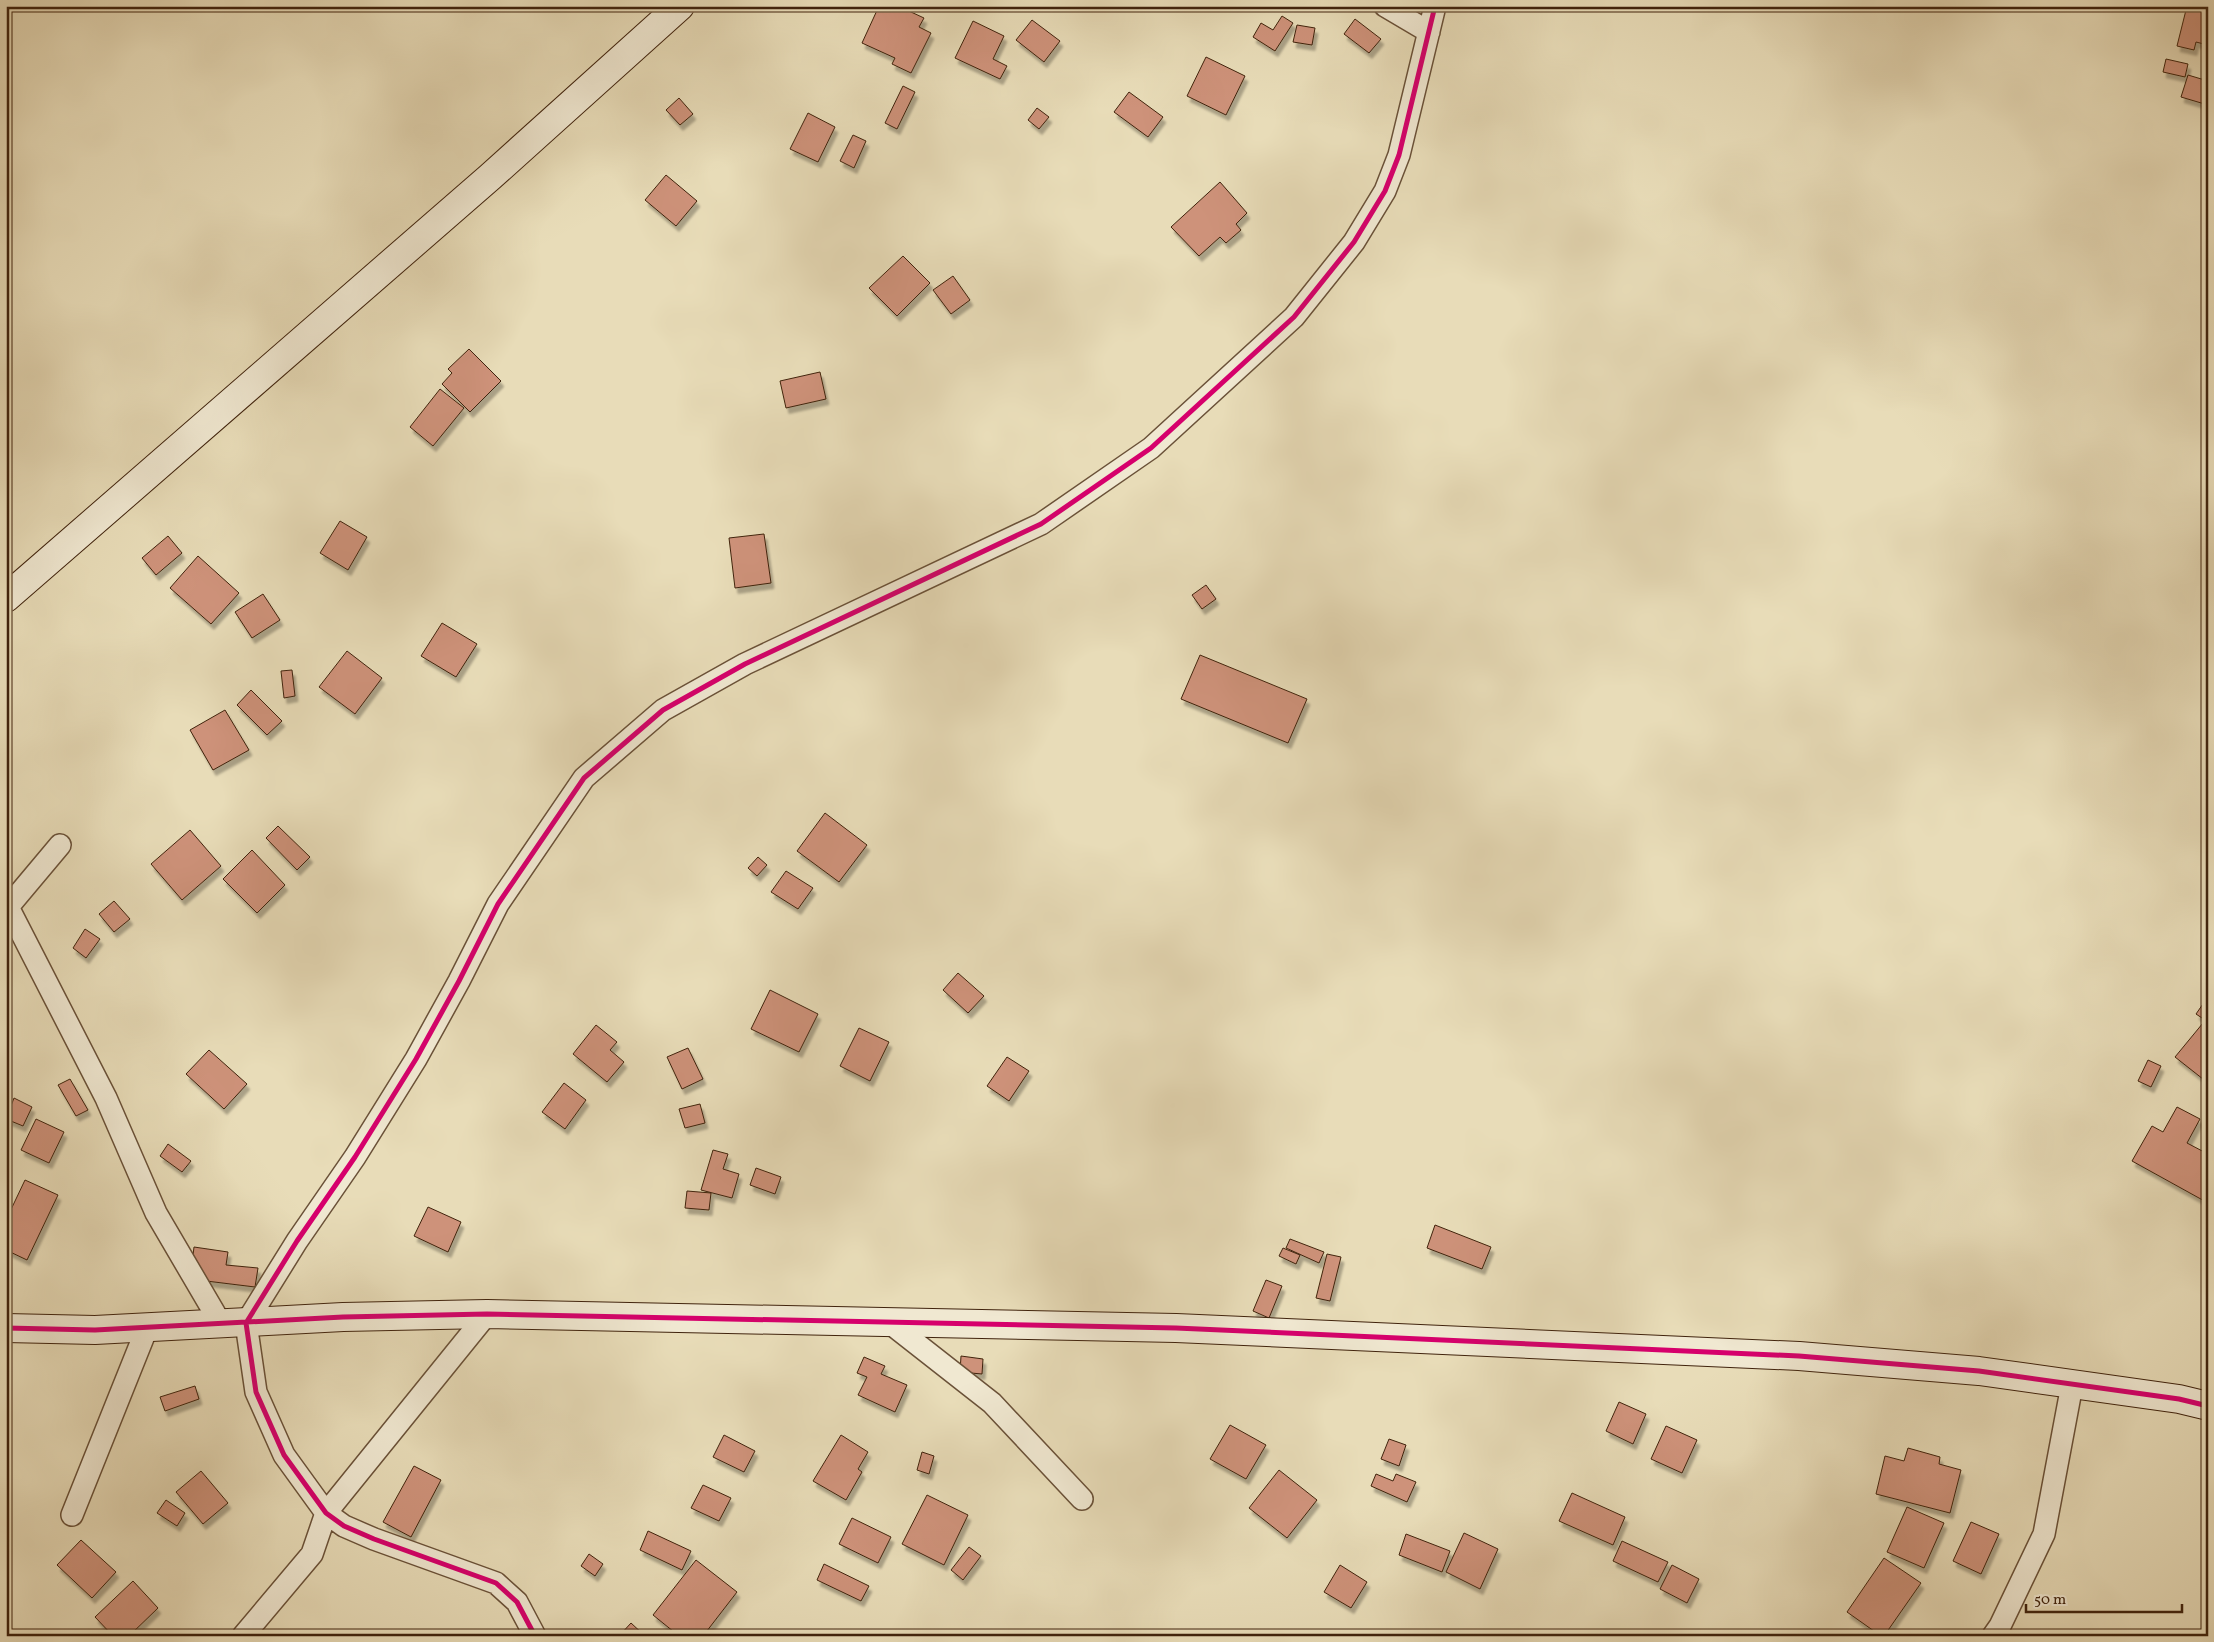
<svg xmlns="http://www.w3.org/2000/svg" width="2214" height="1642" font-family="Vollkorn,serif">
<defs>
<filter id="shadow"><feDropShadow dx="3" dy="5.5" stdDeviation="1" flood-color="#0004"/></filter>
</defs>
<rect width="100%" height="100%" fill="#e8dcb8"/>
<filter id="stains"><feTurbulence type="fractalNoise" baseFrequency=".004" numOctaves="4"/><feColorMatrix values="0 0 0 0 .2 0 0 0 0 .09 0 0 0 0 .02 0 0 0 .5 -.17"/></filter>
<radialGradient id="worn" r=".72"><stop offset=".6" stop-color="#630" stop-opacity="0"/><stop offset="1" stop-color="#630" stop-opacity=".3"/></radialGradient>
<path fill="#ce927a" stroke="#40230d" filter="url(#shadow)" d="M879,6H898L924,18L919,27L931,33L911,73L892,64L895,58L862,43Z
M2187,6H2208V45L2196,42L2194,50L2177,46Z
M1282,16L1293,23L1275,51L1253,37L1261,23L1273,30Z
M1355,19L1381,39L1369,53L1344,34Z
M1032,20L1060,41L1044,62L1016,40Z
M973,21L1004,36L993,59L1007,66L1000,79L955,58Z
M1297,25L1315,28L1312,45L1293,42Z
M1206,57L1245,76L1226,115L1187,96Z
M2166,59L2188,64L2185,77L2163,72Z
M2188,75L2208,81V105L2181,97Z
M903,86L915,92L897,129L885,123Z
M1129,92L1163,117L1148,137L1114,112Z
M679,98L693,114L680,125L666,110Z
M1037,108L1049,117L1039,129L1028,120Z
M808,113L835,127L818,162L790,149Z
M853,135L866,141L854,168L840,161Z
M666,175L697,201L676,226L645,200Z
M1220,182L1247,213L1236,224L1241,230L1226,243L1220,237L1199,256L1171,227Z
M903,256L930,283L897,316L869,288Z
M953,276L970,300L951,314L933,290Z
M469,349L501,381L470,412L442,384L452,373L448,369Z
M820,372L826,399L786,408L780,381Z
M440,389L464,408L433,446L410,427Z
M340,521L367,537L348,570L320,553Z
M764,534L771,583L735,588L729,538Z
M168,536L182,553L156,575L142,558Z
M198,556L239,593L211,624L170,588Z
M1206,585L1216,599L1202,609L1192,595Z
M263,594L280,620L252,638L235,612Z
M442,623L477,644L456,677L421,656Z
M347,651L382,678L355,714L319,687Z
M1200,655L1307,699L1288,743L1181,699Z
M292,670L295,696L284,698L281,671Z
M251,690L282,721L267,735L237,705Z
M225,710L249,750L213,770L190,730Z
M825,813L867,845L839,882L797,851Z
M278,826L310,857L297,870L266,838Z
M190,830L221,866L182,900L151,864Z
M252,850L285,885L257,913L223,879Z
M758,857L767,865L757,876L748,868Z
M786,871L813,888L798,909L771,892Z
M114,901L130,919L114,932L99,914Z
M85,929L100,939L86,958L73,948Z
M958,973L984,996L968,1013L943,990Z
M770,990L818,1014L799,1052L751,1029Z
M2205,1001L2208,1002V1022L2196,1014Z
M2203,1023L2208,1027V1083L2175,1057Z
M596,1025L617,1042L610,1050L624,1062L607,1082L573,1054Z
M859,1028L889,1042L870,1081L840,1066Z
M688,1048L703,1079L682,1089L667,1057Z
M209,1050L247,1084L224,1109L186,1074Z
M1007,1057L1029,1071L1009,1101L987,1086Z
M2148,1060L2161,1066L2151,1087L2138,1081Z
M70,1079L88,1110L76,1116L58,1085Z
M564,1083L586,1100L565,1129L542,1112Z
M14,1098L32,1107L23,1126L6,1119Z
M700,1104L705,1123L685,1128L679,1109Z
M2177,1107L2200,1119L2187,1143L2208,1154V1203L2132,1161L2152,1126L2163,1132Z
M36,1119L64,1132L49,1163L21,1150Z
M168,1144L191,1161L182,1172L160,1156Z
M713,1150L728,1154L723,1169L739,1174L732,1198L701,1190Z
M756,1168L781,1177L775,1194L750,1185Z
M25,1180L58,1195L27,1260L6,1250V1220Z
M687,1191L711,1193L709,1210L685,1208Z
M428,1207L461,1222L448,1252L414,1236Z
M1435,1225L1491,1247L1482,1269L1427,1248Z
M1290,1239L1324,1252L1319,1263L1286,1248Z
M194,1247L228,1252L226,1265L258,1268L255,1287L190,1279Z
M1283,1248L1300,1255L1296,1264L1279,1256Z
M1327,1254L1341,1257L1330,1301L1316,1298Z
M1266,1280L1282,1286L1269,1318L1253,1311Z
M961,1356L983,1359L982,1374L960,1372Z
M864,1357L885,1366L881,1374L907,1385L895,1412L858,1395L867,1377L857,1373Z
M195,1386L199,1399L165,1411L160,1397Z
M1619,1402L1646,1414L1633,1444L1606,1431Z
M1230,1425L1266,1445L1246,1479L1210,1459Z
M1666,1426L1697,1440L1682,1473L1651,1459Z
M724,1435L755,1451L744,1472L713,1457Z
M841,1435L868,1452L858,1469L862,1472L846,1500L813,1481Z
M1389,1439L1406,1445L1399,1466L1381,1459Z
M1908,1448L1940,1457L1939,1464L1961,1470L1950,1513L1876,1494L1885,1456L1904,1461Z
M922,1452L934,1456L929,1474L917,1470Z
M414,1466L441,1480L411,1537L383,1522Z
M1279,1470L1317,1500L1287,1538L1249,1508Z
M201,1471L228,1503L203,1524L176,1492Z
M1376,1474L1393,1481L1396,1474L1416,1482L1407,1502L1371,1486Z
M703,1485L731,1498L719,1521L691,1508Z
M1572,1493L1625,1517L1613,1545L1559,1521Z
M927,1495L968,1515L944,1565L902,1544Z
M166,1500L185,1513L177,1526L157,1513Z
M1907,1507L1944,1523L1924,1568L1887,1552Z
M852,1518L891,1537L878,1563L839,1544Z
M1971,1522L1999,1534L1981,1574L1953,1561Z
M648,1531L691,1551L682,1570L640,1550Z
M1464,1533L1498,1549L1480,1589L1446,1572Z
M1406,1534L1450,1551L1442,1572L1399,1555Z
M81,1540L116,1572L92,1598L57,1565Z
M1622,1541L1668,1562L1658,1582L1613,1561Z
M969,1547L981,1556L963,1580L951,1570Z
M589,1554L603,1564L595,1576L581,1566Z
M1884,1558L1921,1583L1884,1636H1881L1847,1612Z
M696,1560L737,1592L703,1636H679L653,1615Z
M824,1564L869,1586L861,1601L817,1580Z
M1340,1565L1367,1582L1351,1608L1324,1592Z
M1672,1565L1699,1579L1687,1603L1660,1589Z
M133,1581L158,1608L129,1636H113L95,1617Z
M631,1623L645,1636H619Z"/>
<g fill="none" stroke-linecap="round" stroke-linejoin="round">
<defs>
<path id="street" d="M1385,6L1429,32
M6,903L106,1098L156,1213L221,1324
M8,907L60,845
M890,1323L992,1403L1082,1499
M72,1515L147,1328
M243,1636L312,1554L326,1513L487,1314
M535,1636L517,1602L496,1583L374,1539L344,1526L326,1513L284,1455L256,1392L246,1323L297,1241L355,1157L416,1059L459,981L498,904L584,778L663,710L745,664L1041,524L1151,448L1294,317L1354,242L1385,191L1399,155L1435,6
M1993,1636L2000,1626L2044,1534L2072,1385"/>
<path id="secondary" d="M6,598L490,177L680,6
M6,1328L95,1330L343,1317L487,1314L1176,1328L1799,1356L1979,1371L2179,1399L2208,1406"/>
</defs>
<use href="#street" stroke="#6a5138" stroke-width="24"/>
<use href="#secondary" stroke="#40230d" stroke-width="30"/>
<use href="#street" stroke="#f0e8d1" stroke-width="21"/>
<use href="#secondary" stroke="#f0e8d1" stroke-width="28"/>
<defs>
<path id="cycleway" d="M6,1328L95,1330L343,1317L487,1314L1176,1328L1799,1356L1979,1371L2179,1399L2208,1406
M535,1636L517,1602L496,1583L374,1539L344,1526L326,1513L284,1455L256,1392L246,1323L297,1241L355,1157L416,1059L459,981L498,904L584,778L663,710L745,664L1041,524L1151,448L1294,317L1354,242L1385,191L1399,155L1435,6"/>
</defs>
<use href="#cycleway" stroke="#f0e8d1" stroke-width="8"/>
<use href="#cycleway" stroke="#d6006c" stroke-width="5"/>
</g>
<rect width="2214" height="1642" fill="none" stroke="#e8dcb8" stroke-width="25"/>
<rect x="8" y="8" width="2199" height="1627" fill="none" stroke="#40230d" stroke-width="2.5"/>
<rect x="12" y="12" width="2189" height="1617" fill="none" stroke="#40230d"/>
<path d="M2026 1604v8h156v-8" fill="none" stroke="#40230d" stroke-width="2.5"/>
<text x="2034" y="1604" font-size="15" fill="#40230d" stroke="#f0e8d1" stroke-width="4" paint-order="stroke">50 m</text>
<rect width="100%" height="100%" filter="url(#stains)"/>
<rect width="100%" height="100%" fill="url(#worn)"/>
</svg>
